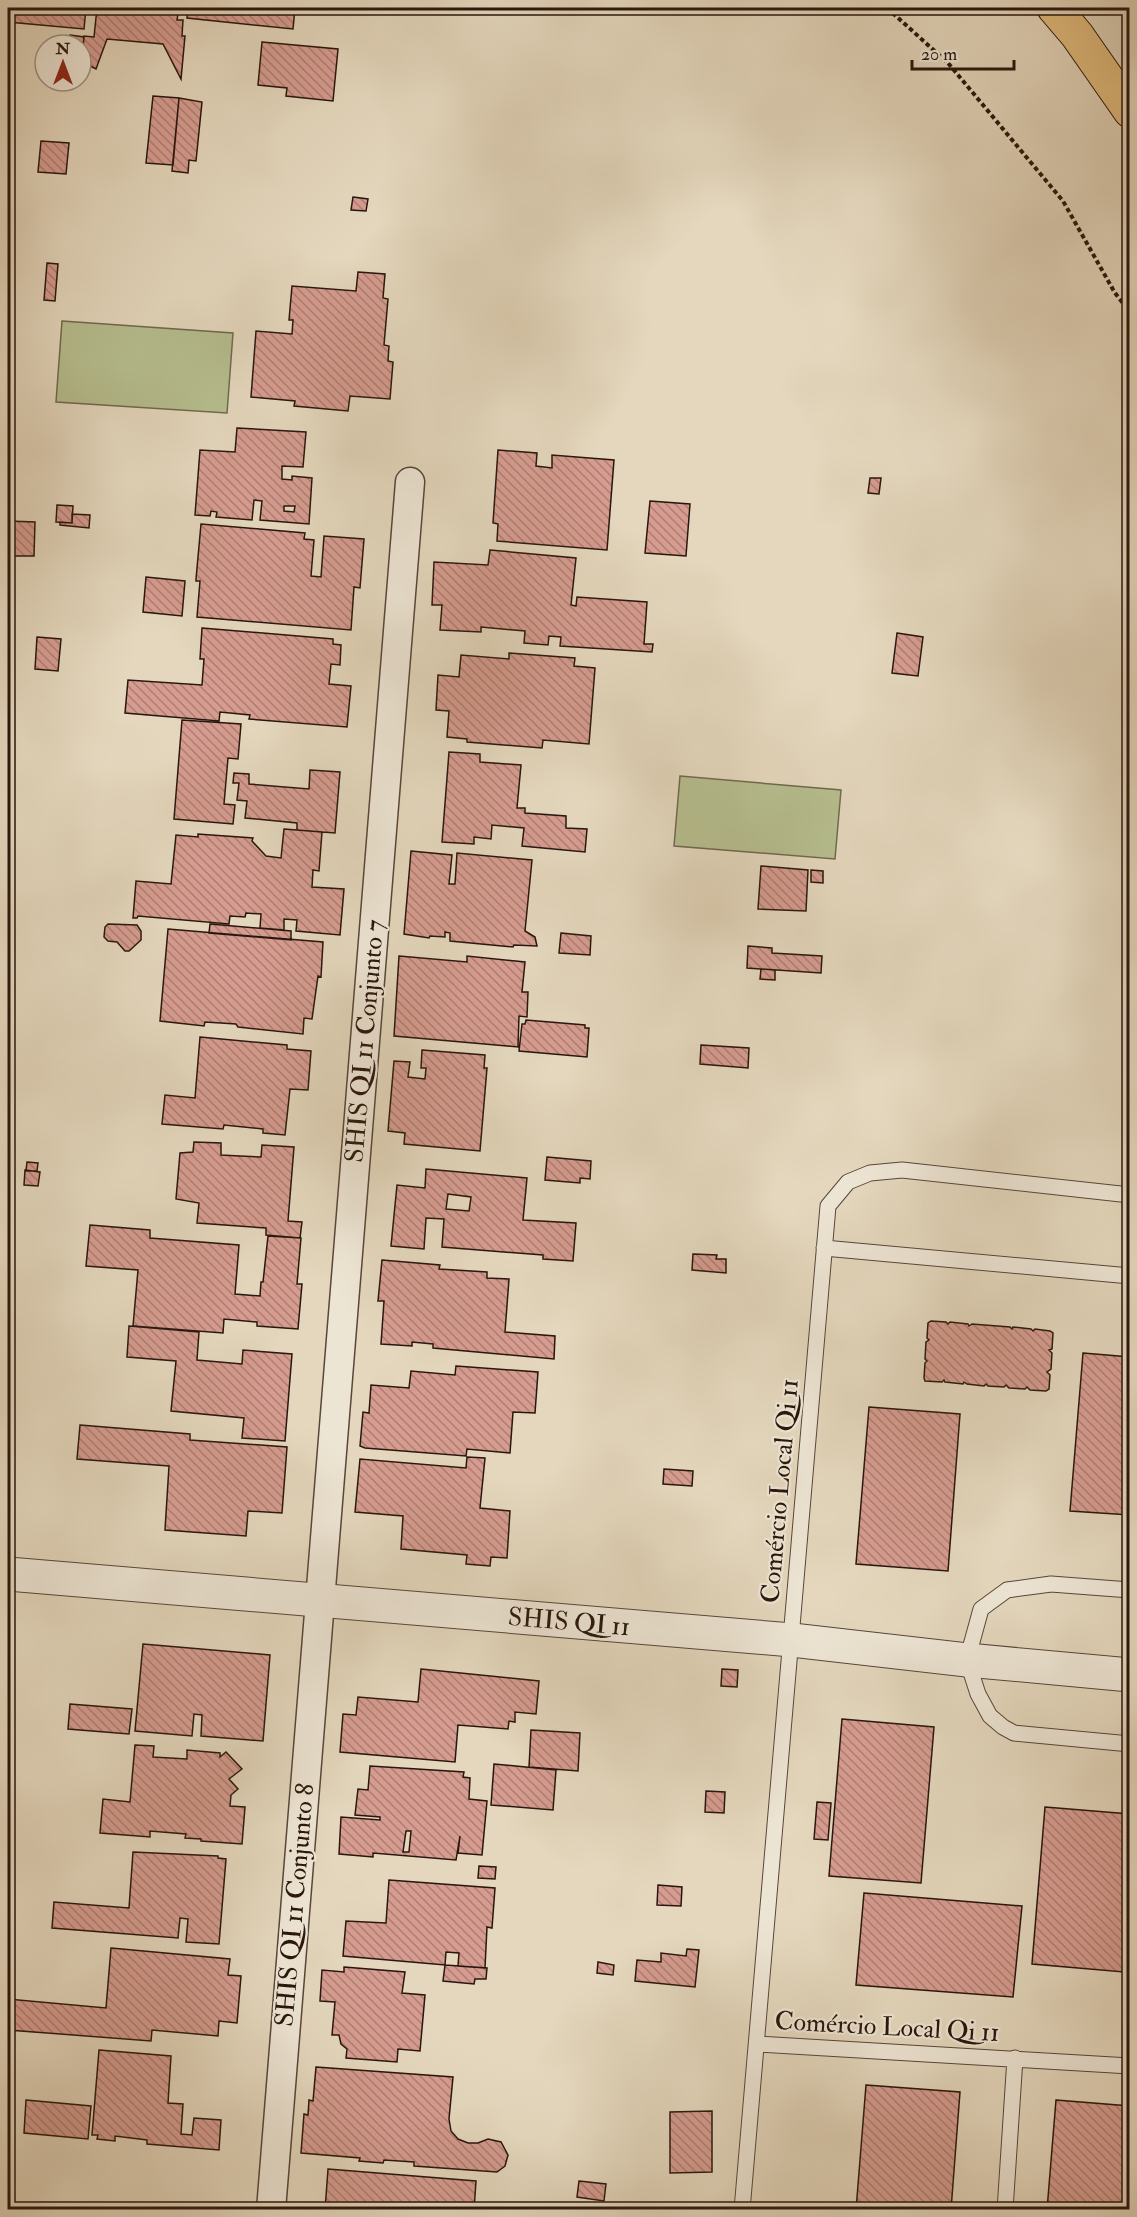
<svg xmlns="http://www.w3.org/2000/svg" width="1137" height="2217" font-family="'IM FELL Double Pica',serif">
<defs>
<pattern id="building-back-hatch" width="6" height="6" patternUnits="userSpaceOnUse" patternTransform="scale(1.5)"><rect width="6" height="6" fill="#d69c90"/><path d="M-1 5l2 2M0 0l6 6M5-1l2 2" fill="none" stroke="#ae7e74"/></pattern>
</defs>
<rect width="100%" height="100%" fill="#e4d7bd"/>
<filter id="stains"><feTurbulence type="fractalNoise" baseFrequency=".00333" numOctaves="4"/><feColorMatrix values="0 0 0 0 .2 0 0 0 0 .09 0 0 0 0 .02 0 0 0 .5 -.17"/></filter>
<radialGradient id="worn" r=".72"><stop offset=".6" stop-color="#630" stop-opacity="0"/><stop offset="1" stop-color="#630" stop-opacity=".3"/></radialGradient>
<path fill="#b6be8f" stroke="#706a4e" stroke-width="1.5" d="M62,321L233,333L227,413L56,402Z
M680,776L841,790L835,859L674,846Z"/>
<path fill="url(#building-back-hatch)" stroke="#29160d" stroke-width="1.5" fill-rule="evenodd" d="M8,8H86L84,29L8,22Z
M97,8H179L177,20H183L182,36H185L181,79L163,44L107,39L96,69L82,62L84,36L94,37Z
M188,8H295L293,29L187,18Z
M70,35L84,37L81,63V45H69Z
M262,42L338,49L333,101L286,96L287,88L258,85Z
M153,96L179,98L173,165L146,163Z
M179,98L202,102L196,161L189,160L188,173L172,171Z
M41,141L69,143L66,174L38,172Z
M353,197L368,199L366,211L351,210Z
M47,263L58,264L55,301L44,300Z
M358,272L385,274L383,298L388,299L384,345L389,346L388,361L393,362L390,399L350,396L348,411L294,406L295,401L251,397L256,331L292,334L293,320H289L292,286L356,291Z
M237,428L306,432L303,467L282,466V479L292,480V476L312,478L309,524L260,520L262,501L254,500L252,520L216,517L217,512L211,511L210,516L195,515L200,450L235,452ZM284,506H295L294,512L284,511Z
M498,450L537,453L536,466L552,468V455L614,460L607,550L497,541L498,524L493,523Z
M870,478H881L879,494L868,493Z
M650,501L690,504L686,556L645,553Z
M57,505L73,506L72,523L56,522Z
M72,514L90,515L89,528L60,525V522L72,523Z
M8,521L35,522L34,556H8Z
M201,524L305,533L304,539L314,540L311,576L321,577L324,536L364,539L360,588L354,587L351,630L197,617L200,581H196V579Z
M490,550L576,558L571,605L576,606L577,597L647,602L644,644H653L652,652L560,646L561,637L549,636L548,645L524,643L525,631L481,627V632L440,630L442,605H432L434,562L488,565Z
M146,577L185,581L182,616L143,612Z
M202,628L333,639V644L341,645L340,665L331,664L329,684L351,686L347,727L249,719L250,715L220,712L219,721L125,713L128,680L202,685L204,659H200Z
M897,633L923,637L918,676L892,673Z
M37,637L61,639L58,671L35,669Z
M509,653L575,658L574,666L595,668L589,744L543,740L542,748L467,742V739L447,737L449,711L436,710L438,675L459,677L461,655L509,659Z
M182,720L241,724L238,759L228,758L224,804L235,805L233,824L174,819Z
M449,752L480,754V762L521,765L517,808H525V813L566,816V828L587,829L585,852L522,846L524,828L492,825L491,839L474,837V844L442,842Z
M310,770L340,772L335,833L297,830V823L245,818L247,801L237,800L239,783H233L234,773L249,774V784L309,789Z
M284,829L322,832L319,871L313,870L312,887L344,889L340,935L296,931L297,920L284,919V930L260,928L261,914L246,913L245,917L230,916L229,924L138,916L137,918H133L136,881L171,884L176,835L198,837V834L253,838L252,841L266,856L281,858Z
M411,851L452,855L449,884H455L457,853L532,860L525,931L535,937L537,946L514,945L513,947L450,941V933L445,932V937L430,936L429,938L404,934Z
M761,866L808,870L806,911L758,909Z
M811,870L823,871V883L811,882Z
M108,924L137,925L141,931V940L129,951H125L117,942L108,941L104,937L105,927Z
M210,924L291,931V940L209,933Z
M168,929L323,942L321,977L318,976L312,1019L304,1018L303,1034L238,1027L236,1024L205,1022L204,1026L160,1021Z
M561,933L591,936L590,955L559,953Z
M748,946L772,948V953L822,956L821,973L747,968Z
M399,956L467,962V956L525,962L522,992H528L527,1017L519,1016L518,1047L394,1036Z
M761,969L775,970V980L760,979Z
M526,1020L585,1025V1028H589L587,1057L519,1051L522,1024H525Z
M200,1037L287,1045V1049L311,1051L308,1090L290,1089L285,1135L263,1133V1129L224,1125L223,1129L162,1124L165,1095L195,1098Z
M701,1045L749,1048L748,1068L700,1064Z
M422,1050L485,1055L484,1068H487L480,1151L404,1144L405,1133L388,1131L394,1061L410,1062L408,1077L425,1079L426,1068H421Z
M194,1142L221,1143V1155L240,1156L261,1157L262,1145L294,1147L288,1221L302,1222L300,1238L266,1235V1228L197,1223L199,1203L176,1199L180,1153L193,1152Z
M547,1157L591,1161L590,1179L580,1178V1183L545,1180Z
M27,1162L38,1163L37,1171H26Z
M426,1169L527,1178L523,1220L576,1223L573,1261L543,1259V1255L442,1247L444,1219L426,1218L424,1249L391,1246L397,1185L425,1188ZM448,1194L471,1197L469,1211L446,1209Z
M25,1170L40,1172L38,1186L24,1185Z
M90,1225L150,1230V1238L239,1245L235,1294L260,1296L261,1282H263L268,1236L301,1238L297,1284H302L298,1329L257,1326V1322L224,1319L223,1333L133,1326L138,1270L86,1266Z
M693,1254L717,1255L716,1259H726V1273L692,1270Z
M382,1260L440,1265L439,1269L487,1272V1278L509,1279L505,1332L555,1336L554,1359L433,1348V1344L412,1342V1346L381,1344L384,1301H378Z
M931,1321L946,1322L948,1324L950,1322L968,1324L969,1326L972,1324L1010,1327L1012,1329L1013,1327L1031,1329L1033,1331L1035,1329L1050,1331L1053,1333L1052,1349L1049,1350L1052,1353L1051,1369L1047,1372L1050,1375L1049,1389L1046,1391L1030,1390L1027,1387L1025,1389L1009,1388L1006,1385L1004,1387L988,1386L986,1384L984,1386L967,1384L964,1382L963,1384L945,1382L944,1380L942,1382L925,1381L924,1378L925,1363L927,1361L925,1359L926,1342L929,1340L927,1338L928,1323Z
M129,1326L199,1332L197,1360L242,1364L243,1350L292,1354L285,1441L242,1438L244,1418L171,1411L176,1361L127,1357Z
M1083,1353L1130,1357V1515L1070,1511Z
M456,1366L538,1372L535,1413L513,1412L510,1453L467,1449L466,1456L365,1448L360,1446L363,1412L369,1413L371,1385L409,1388L411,1371L455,1375Z
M869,1407L960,1414L948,1571L856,1564Z
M80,1425L190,1434V1440L287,1447L282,1513L248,1511L246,1536L165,1530L169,1466L77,1459Z
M467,1457L485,1458L480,1508L510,1511L507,1558L491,1557L490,1566L466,1564L467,1555L401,1549L403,1516L355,1512L360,1459L466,1468Z
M664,1469L693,1471L692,1486L663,1484Z
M143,1644L270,1655L263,1741L201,1736L202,1715L194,1714L192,1736L135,1731Z
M421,1669L539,1681L536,1714L515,1712V1722L509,1721L508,1729L458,1725L455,1762L340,1752L343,1714L356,1715L358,1697L418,1702Z
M722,1669L738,1670L737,1687L721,1686Z
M70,1704L132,1709L129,1734L68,1729Z
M842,1719L934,1727L921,1883L829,1876Z
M531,1730L580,1733L578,1771L529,1767Z
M135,1745L154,1746L153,1757L187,1759V1750L220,1753V1757L226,1752L242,1769L229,1779L238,1789L231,1795L230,1806L245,1807L242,1844L201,1841V1839L185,1838L186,1834L150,1831V1837L100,1833L103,1799L130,1802Z
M494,1764L556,1770L553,1810L491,1805Z
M370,1766L464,1772L463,1777L470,1778L469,1799L487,1801L482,1855L458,1853L460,1836L456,1860L373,1853V1857L339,1854L341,1817L380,1820V1817L355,1815L358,1789L368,1790ZM406,1831H411L409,1852H403Z
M706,1791L725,1792L724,1813L705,1812Z
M817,1802L831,1803L828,1840L814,1839Z
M1045,1807L1130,1814V1897L1124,1972L1032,1964Z
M133,1852L218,1856V1858L226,1859L219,1944L186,1942L188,1919L180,1918L178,1938L52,1928L54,1902L129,1908Z
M479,1866L496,1867L495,1879L478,1878Z
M389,1880L495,1888L492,1928L487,1927L485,1968L458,1966L459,1953L446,1952L445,1965L343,1956L346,1921L386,1923Z
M658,1885L682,1887L681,1906L657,1905Z
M864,1893L1022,1906L1013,1997L856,1985Z
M111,1948L230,1959L228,1975L241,1976L237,2023L219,2021L218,2036L152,2030L151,2041L8,2030V1999L106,2008Z
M687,1949L699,1950L695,1987L635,1981L637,1960L661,1962V1953L686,1956Z
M598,1962L614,1965L613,1975L597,1973Z
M445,1965L487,1968L486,1979H475L474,1984L443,1981Z
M344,1967L405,1972L402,1993L425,1995L420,2051L398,2049L397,2062L346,2058L347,2049L341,2044L339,2035H332L335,2002L320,2001L322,1970L344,1972Z
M99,2050L171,2056L168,2103L183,2104L181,2134L192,2135L194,2118L221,2120L219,2150L147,2144V2140L115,2136V2141L97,2139L98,2135H92Z
M316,2067L453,2077L449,2119L451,2131L458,2139L468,2143H478L488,2139L501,2142L508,2155L505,2166L497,2172L414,2166V2162L384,2160L383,2163L359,2161L360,2158L301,2153L304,2114L308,2115L309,2100L313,2101Z
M866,2085L960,2092L951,2210H856Z
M26,2100L91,2106L88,2139L24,2133Z
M1056,2100L1130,2106V2210H1047Z
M712,2111V2172L670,2173V2112Z
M328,2169L476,2181L474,2210H380L364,2207V2210H325Z
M579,2181L606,2184L604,2201L577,2197Z"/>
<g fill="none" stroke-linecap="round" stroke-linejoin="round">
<defs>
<path id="service" d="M824,1248L1130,1276
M1130,1590L1051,1584L1007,1590L981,1609L967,1660L978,1694L990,1716L1003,1727L1014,1733L1130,1744
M757,2044L1130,2066
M742,2210L828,1206L848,1182L870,1173L902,1170L1130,1195
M1005,2210L1015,2058"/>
<path id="minor" d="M271,2210L410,482"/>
<path id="tertiary" d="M8,1574L792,1640L967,1660L1130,1675"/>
<path id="primary" d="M1054,8L1077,35L1130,111"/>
</defs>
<use href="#service" stroke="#584639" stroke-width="17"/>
<use href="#minor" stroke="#584639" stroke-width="31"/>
<use href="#tertiary" stroke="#584639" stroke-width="35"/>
<use href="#primary" stroke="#29160d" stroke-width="35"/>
<path stroke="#29160d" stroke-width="4" stroke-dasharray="4.5 3" stroke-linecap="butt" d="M887,8L948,63L1063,201L1115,293L1130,312"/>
<use href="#service" stroke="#ede5d4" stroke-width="15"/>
<use href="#minor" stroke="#ede5d4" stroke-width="28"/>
<use href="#tertiary" stroke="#ede5d4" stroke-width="33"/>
<use href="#primary" stroke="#e2bc7e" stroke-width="33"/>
</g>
<g text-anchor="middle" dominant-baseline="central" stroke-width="4.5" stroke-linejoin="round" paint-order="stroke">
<g font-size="26" fill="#29160d" stroke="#ede5d4">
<text transform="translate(365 1041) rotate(-85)">SHIS QI 11 Conjunto 7</text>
<text transform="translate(780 1491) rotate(-85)">Comércio Local Qi 11</text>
<text transform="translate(569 1622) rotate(5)">SHIS QI 11</text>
<text transform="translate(295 1905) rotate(-85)">SHIS QI 11 Conjunto 8</text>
<text transform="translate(887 2027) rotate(3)">Comércio Local Qi 11</text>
</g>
</g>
<rect width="1137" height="2217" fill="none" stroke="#e4d7bd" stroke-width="30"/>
<rect x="9" y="9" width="1119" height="2199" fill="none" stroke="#29160d" stroke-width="3"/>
<rect x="15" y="15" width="1107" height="2187" fill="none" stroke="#29160d" stroke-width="1.5"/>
<g transform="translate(63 63)"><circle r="28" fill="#ede5d4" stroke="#9f9284" stroke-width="1.5"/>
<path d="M0-4.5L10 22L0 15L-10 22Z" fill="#8f2418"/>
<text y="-9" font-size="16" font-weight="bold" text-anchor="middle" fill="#29160d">N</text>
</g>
<path d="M912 60v9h102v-9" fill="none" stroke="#29160d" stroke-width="3"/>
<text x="921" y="60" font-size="18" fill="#29160d" stroke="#ede5d4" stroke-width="4.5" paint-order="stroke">20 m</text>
<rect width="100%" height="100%" filter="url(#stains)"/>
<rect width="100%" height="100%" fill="url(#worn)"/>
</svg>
